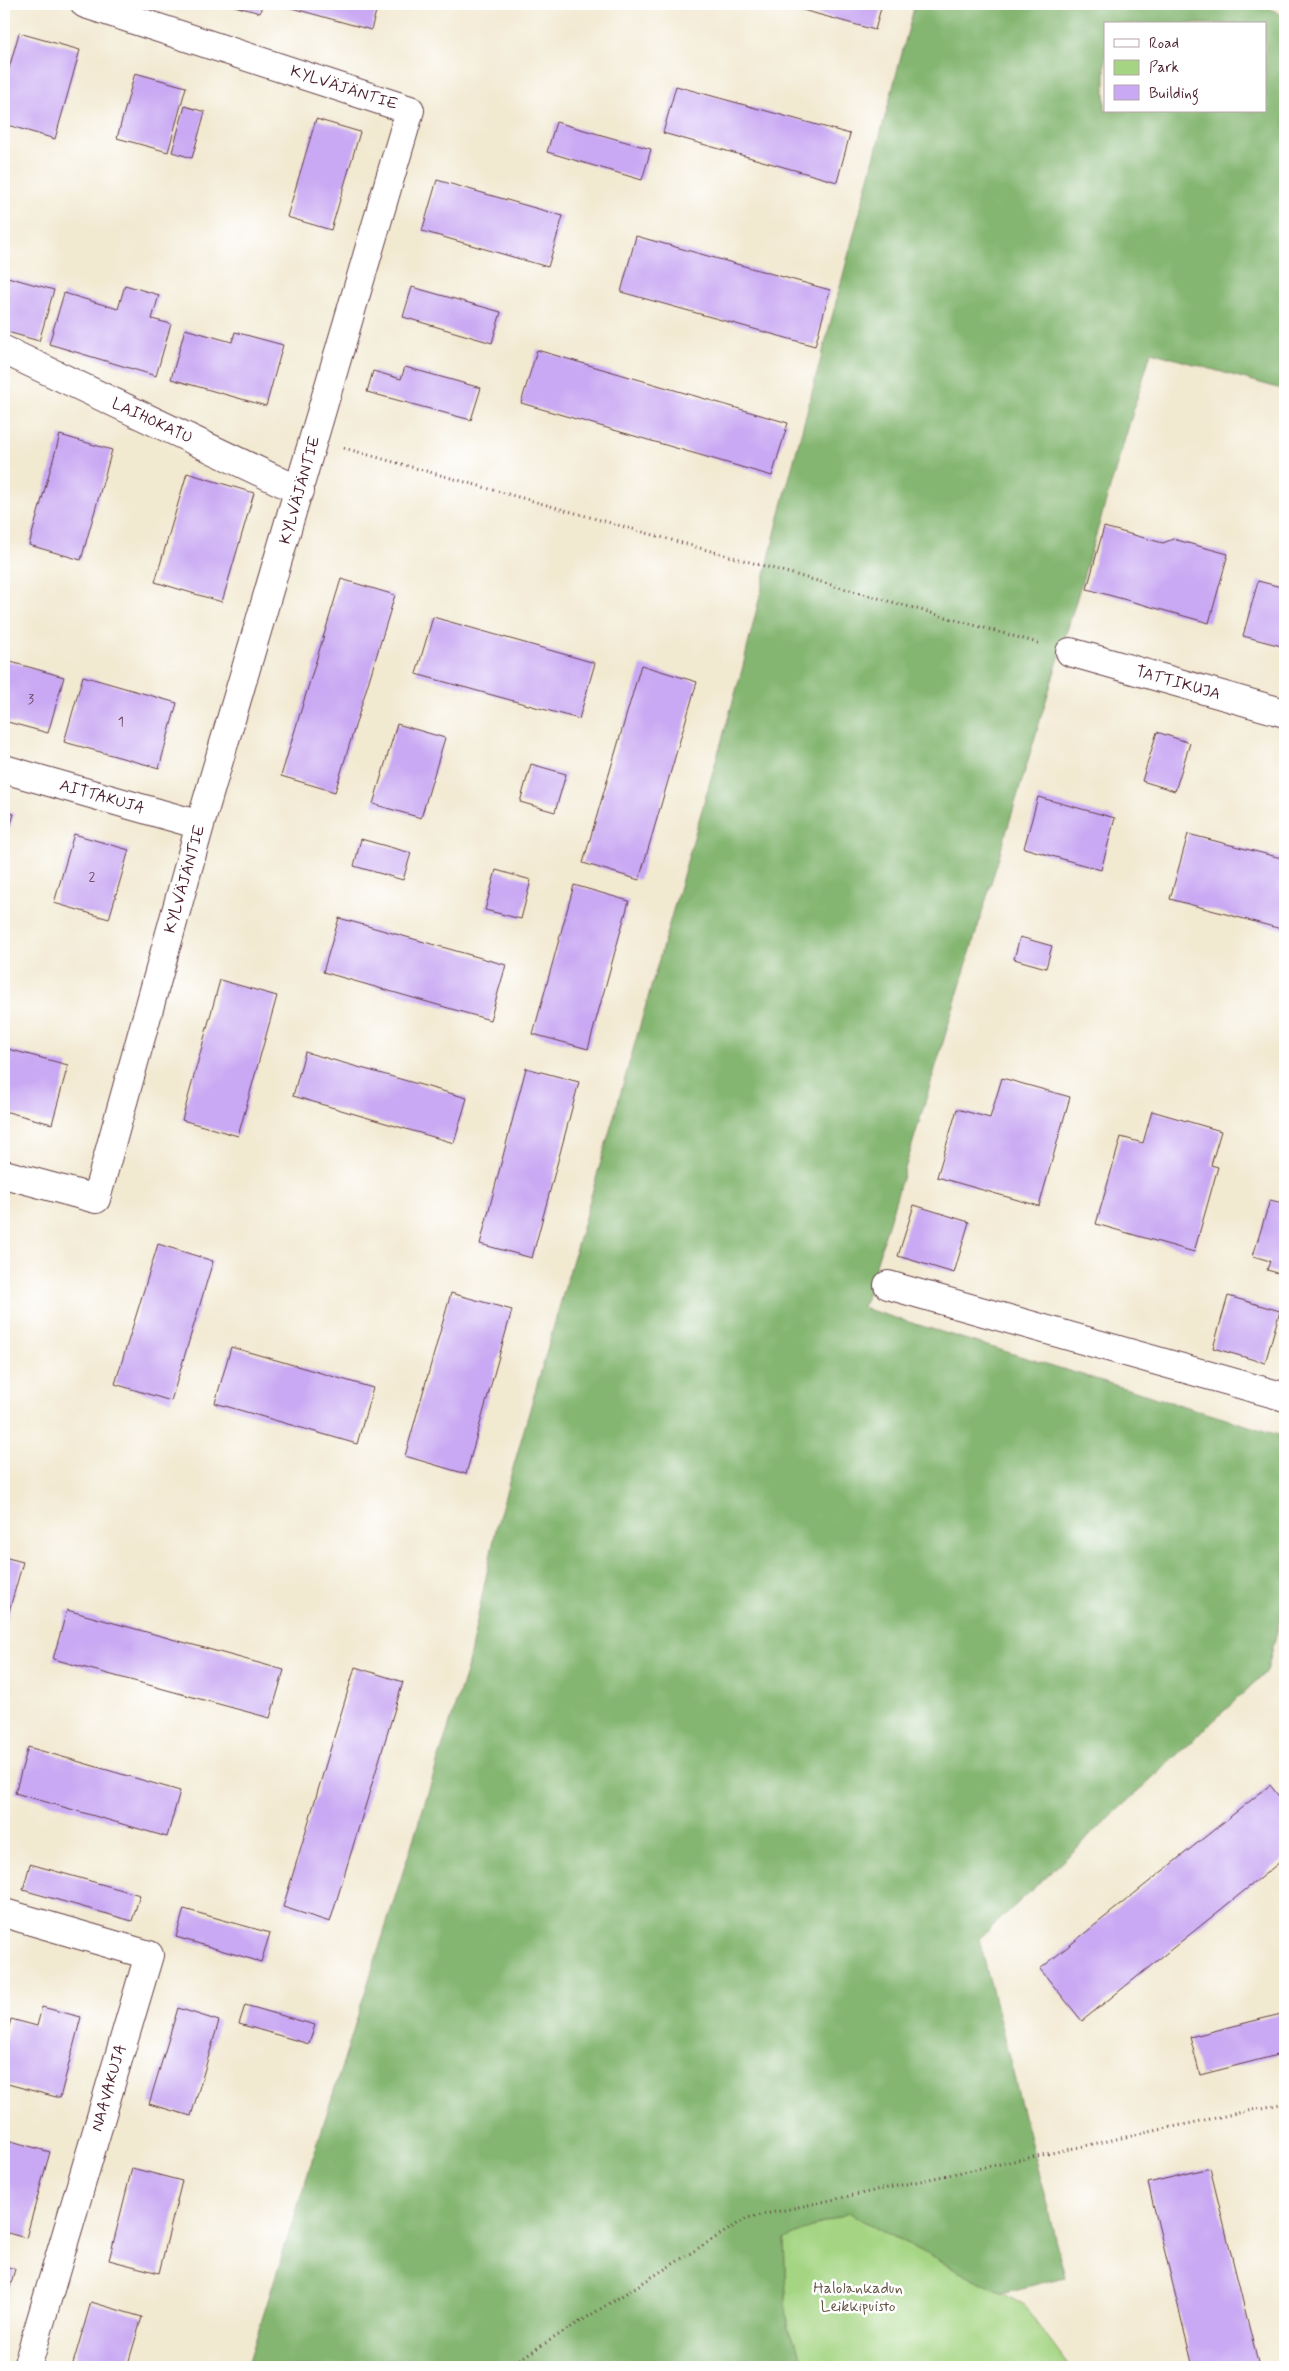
<svg xmlns="http://www.w3.org/2000/svg" width="1289" height="2371" font-family="Mynerve,sans-serif">
<rect width="100%" height="100%" fill="#fff"/>
<filter id="ink" filterUnits="userSpaceOnUse"><feTurbulence type="fractalNoise" baseFrequency=".02" numOctaves="2"/><feDisplacementMap in="SourceGraphic" scale="10" xChannelSelector="R" yChannelSelector="G"/><feConvolveMatrix kernelMatrix="1 2 1 2 8 2 1 2 1" color-interpolation-filters="sRGB"/></filter>
<filter id="wash" filterUnits="userSpaceOnUse"><feTurbulence type="fractalNoise" baseFrequency=".0096" numOctaves="4" result="noise"/><feDisplacementMap in="SourceGraphic" scale="20" xChannelSelector="R" yChannelSelector="G"/><feGaussianBlur stdDeviation="1.12" result="paint"/><feColorMatrix in="noise" values="0 0 0 0 0 0 0 0 0 0 0 0 0 0 0 0 0 1.4 0 .05"/><feComposite in="paint" operator="in"/></filter>
<g filter="url(#wash)">
<rect width="100%" height="100%" fill="#f2e9d1"/>
<path fill="#a5d583" stroke="#787a57" d="M848,2213L1023,2304L1070,2367H807L787,2326L784,2238Z"/>
<path fill="#84b671" stroke="#676a4e" fill-rule="evenodd" d="M915,4H1263L1285,17V390L1151,352L863,1308L1285,1437V1600L1267,1671L979,1939L1065,2277L1002,2293L848,2213L784,2239L787,2326L807,2367H247L467,1669L497,1524L742,670L780,513ZM1105,24H1265V111H1105Z"/>
<g id="blocks">
<path fill="#c9a9f3" d="M227,4H262L260,13Z
M277,4H378L371,30Z
M781,4H882L875,30Z
M19,33L80,50L55,139L4,124V86Z
M135,73L186,87L168,152L117,138Z
M676,86L850,134L837,182L663,133Z
M185,106L205,112L192,158L172,152Z
M316,119L360,132L331,230L287,217Z
M556,122L651,149L642,180L547,152Z
M437,180L563,216L548,267L422,231Z
M636,236L830,290L815,346L621,292Z
M4,276L54,290L39,341L4,331Z
M125,285L159,295L152,319L171,324L156,376L49,344L64,293L118,309Z
M412,287L501,312L492,343L403,317Z
M185,329L232,342L235,332L283,345L266,406L171,379Z
M537,350L788,423L772,476L521,403Z
M405,367L481,388L471,420L367,392L373,371L401,379Z
M60,435L112,450L81,560L29,545Z
M187,473L254,493L222,602L155,582Z
M1104,527L1163,543L1173,539L1228,554L1209,623L1087,589Z
M341,579L395,595L335,792L281,776Z
M1258,581L1285,588V647L1243,636Z
M433,617L595,663L579,719L416,674Z
M4,660L64,677L48,733L4,721Z
M641,665L697,682L639,880L583,863Z
M83,676L177,703L159,768L64,742Z
M397,724L445,738L421,818L373,804Z
M1157,732L1190,743L1175,791L1142,781Z
M531,764L566,774L555,812L520,802Z
M1038,797L1115,818L1101,870L1024,848Z
M4,811L14,814L4,847Z
M74,834L129,850L109,919L54,903Z
M1188,834L1285,859V930L1170,899Z
M361,839L411,853L403,880L354,866Z
M496,870L531,880L521,919L485,910Z
M574,885L629,901L588,1049L533,1034Z
M339,918L506,965L490,1020L323,972Z
M1020,937L1052,946L1046,968L1014,959Z
M220,980L277,996L238,1136L182,1120Z
M4,1048L68,1065L52,1124L4,1111Z
M305,1052L467,1098L454,1143L293,1096Z
M526,1068L579,1082L532,1258L480,1244Z
M1002,1078L1070,1097L1039,1206L937,1177L957,1109L990,1118Z
M1152,1111L1221,1131L1211,1165L1218,1167L1194,1252L1096,1224L1121,1137L1143,1143Z
M1285,1198V1275L1267,1270L1270,1261L1253,1256L1270,1200L1283,1203Z
M914,1205L969,1222L954,1273L898,1256Z
M158,1244L213,1261L171,1401L115,1384Z
M451,1293L512,1310L466,1474L405,1456Z
M1228,1296L1280,1311L1265,1363L1213,1348Z
M231,1347L373,1388L357,1444L215,1403Z
M4,1557L23,1562L4,1629Z
M67,1610L284,1670L270,1718L53,1659Z
M355,1667L403,1682L330,1922L283,1907Z
M28,1747L180,1791L167,1837L15,1793Z
M1270,1785L1285,1804V1858L1082,2021L1040,1969Z
M30,1864L140,1895L132,1921L23,1890Z
M184,1909L270,1933L261,1962L176,1937Z
M245,2005L315,2025L309,2044L239,2024Z
M42,2007L81,2017L60,2098L4,2083V2046L11,2019L37,2026Z
M178,2008L219,2021L191,2116L149,2104Z
M1285,2013V2053L1200,2075L1190,2037Z
M4,2139L50,2152L26,2238L4,2232Z
M132,2168L182,2181L159,2273L109,2260Z
M1210,2168L1259,2367H1193L1148,2183Z
M4,2266L15,2269L4,2309Z
M91,2302L142,2317L127,2367H72Z"/>
</g>
</g>
<g filter="url(#ink)">
<use href="#blocks" fill-opacity="0" stroke="#633d44" stroke-width="1"/>
<g fill="none" stroke-linecap="round" stroke-linejoin="round">
<defs>
<path id="minor" d="M4,350L300,491
M1070,652L1285,713
M4,769L200,825
M4,1174L96,1199L200,825L410,110L85,4
M888,1285L1285,1397
M4,1913L149,1955L27,2367"/>
</defs>
<use href="#minor" stroke="#633d44" stroke-width="30"/>
<path stroke="#633d44" stroke-width="3" stroke-dasharray="1 4" stroke-linecap="butt" d="M344,448L1038,643
M507,2367L747,2218L1285,2103"/>
<use href="#minor" stroke="#fff" stroke-width="28"/>
</g>
</g>
<g text-anchor="middle" dominant-baseline="central" stroke-width="5" stroke-linejoin="round" paint-order="stroke">
<g font-size="14" fill="#6a425d">
<text x="31" y="699">3</text>
<text x="121" y="722">1</text>
<text x="92" y="877">2</text>
</g>
<g font-size="16" fill="#4a1f2b" stroke="#fff">
<text transform="translate(344 88) rotate(18)">KYLVÄJÄNTIE</text>
<text transform="translate(152 421) rotate(25)">LAIHOKATU</text>
<text transform="translate(300 490) rotate(-74)">KYLVÄJÄNTIE</text>
<text transform="translate(1178 683) rotate(16)">TATTIKUJA</text>
<text transform="translate(102 797) rotate(16)">AITTAKUJA</text>
<text transform="translate(185 879) rotate(-74)">KYLVÄJÄNTIE</text>
<text transform="translate(109 2088) rotate(-74)">NAAVAKUJA</text>
</g>
<g font-size="16" fill="#655645" stroke="#fff">
<text x="858" y="2288">Halolankadun<tspan x="858" dy="18">Leikkipuisto</tspan></text>
</g>
</g>
<rect width="1289" height="2371" fill="none" stroke="#fff" stroke-width="20"/>
<rect x="1104" y="22" width="162" height="90" fill="#ffffff" stroke="#b7a5aa"/>
<rect x="1114" y="39" width="25" height="8" fill="#ffffff" stroke="#b7a5aa"/>
<text x="1149" y="48" font-size="15" fill="#4a1f2b">Road</text>
<rect x="1114" y="60" width="25" height="15" fill="#a5d583" stroke="#b7a5aa"/>
<text x="1149" y="72" font-size="15" fill="#4a1f2b">Park</text>
<rect x="1114" y="85" width="25" height="15" fill="#c9a9f3" stroke="#b7a5aa"/>
<text x="1149" y="98" font-size="15" fill="#4a1f2b">Building</text>
</svg>
